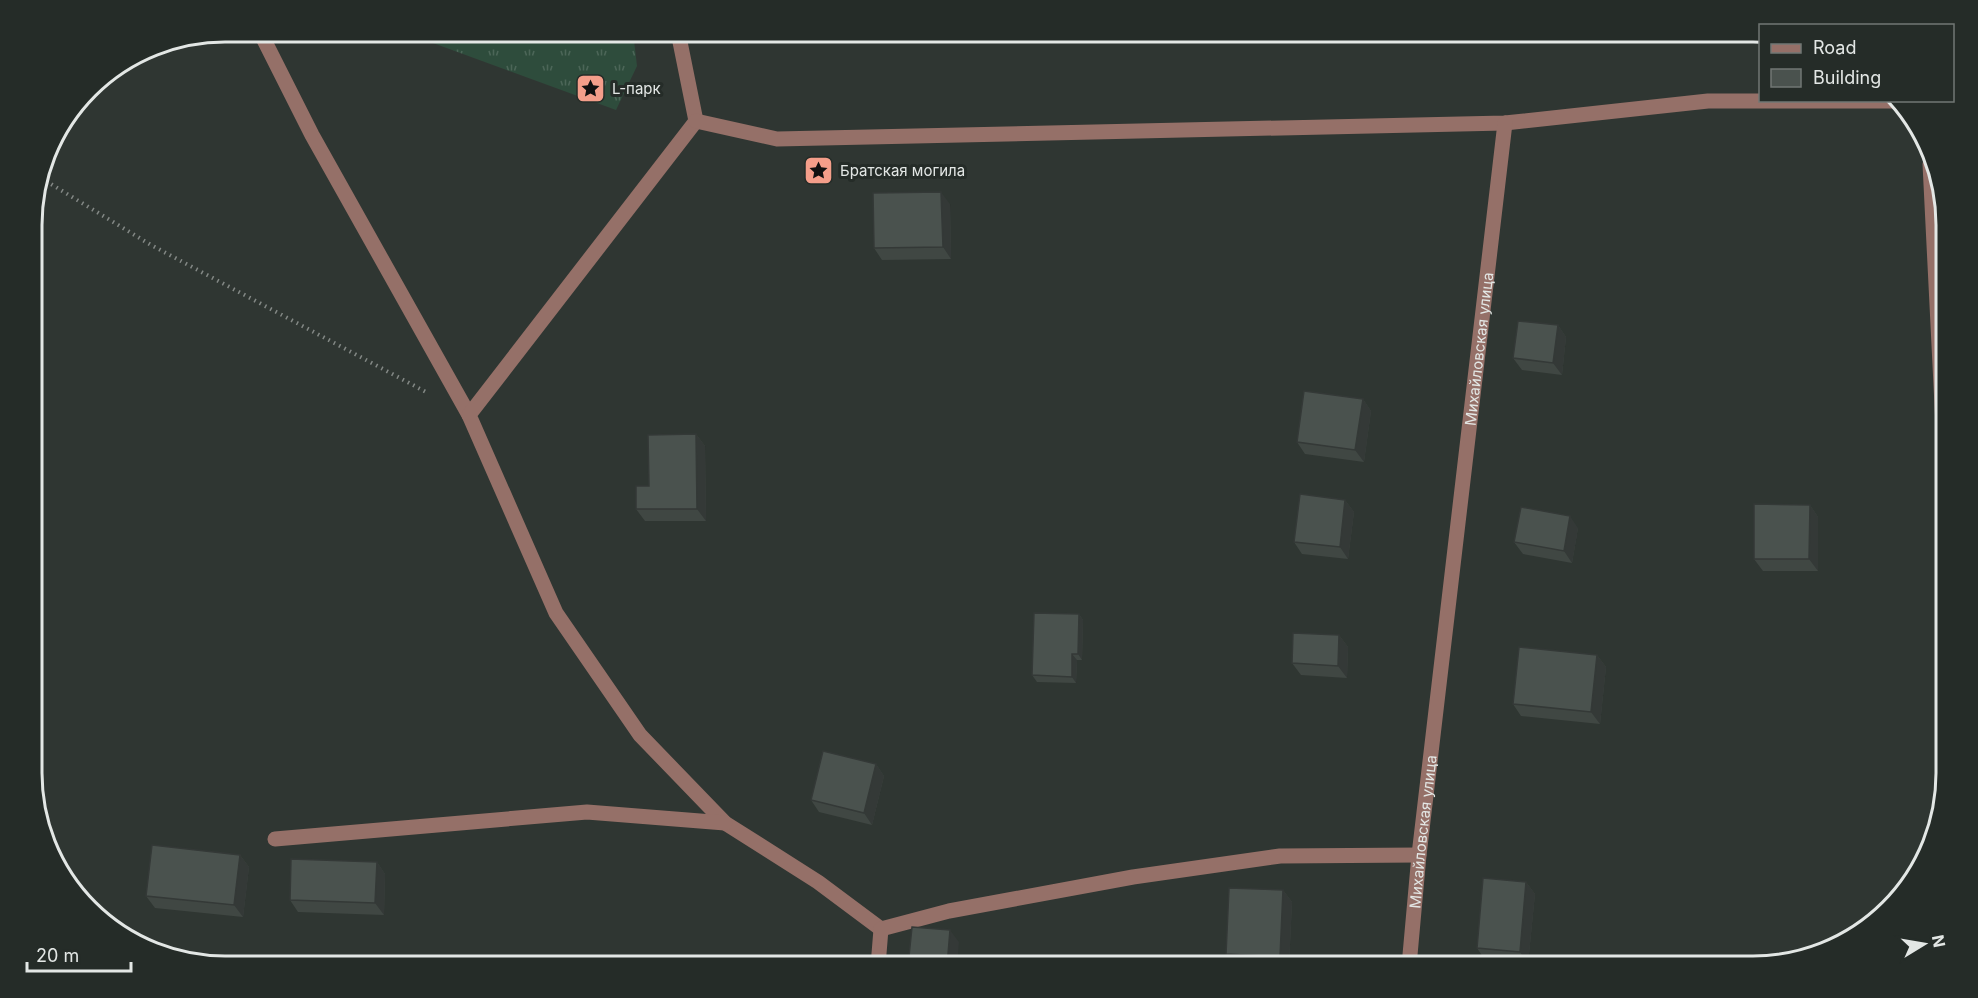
<svg xmlns="http://www.w3.org/2000/svg" width="1978" height="998" font-family="Inter,sans-serif">
<defs>
<pattern id="grass-tufts" width="24" height="20" patternUnits="userSpaceOnUse" patternTransform="scale(1.5)"><rect width="24" height="20" fill="#2e4c3c"/><path d="M3 7l-1-3M5 7V3M7 7l1-3M15 17l-1-3M17 17v-4M19 17l1-3" fill="none" stroke="#4c6658"/></pattern>
</defs>
<rect width="100%" height="100%" fill="#2f3632"/>
<path fill="url(#grass-tufts)" d="M403,32H633L637,66L616,110Z"/>
<g fill="none" stroke-linecap="round" stroke-linejoin="round">
<path stroke="#838885" stroke-width="4" stroke-dasharray="1.5 4.5" stroke-linecap="butt" d="M41,178L151,245L426,392"/>
<g stroke="#957068" stroke-width="15">
<path d="M260,32L312,135L469,415"/>
<path d="M678,32L696,121L469,415L556,613L640,735L725,823L818,882L881,929"/>
<path d="M696,121L777,139L1505,123L1708,101H1898"/>
<path d="M1930,164L1946,486"/>
<path d="M275,839L587,812L725,823"/>
<path d="M878,966L881,929L949,911L1133,877L1280,856L1419,855"/>
<path id="s1" d="M1409,966L1419,855L1505,123"/>
</g>
</g>
<path fill="#404743" d="M950,204L951,259L882,260L874,248Z
M1558,325L1566,337L1562,375L1522,370L1513,358Z
M1363,399L1371,411L1364,462L1305,454L1297,442Z
M696,434L705,446L706,521H645L636,509L649,486Z
M1345,500L1354,512L1348,559L1302,554L1294,542Z
M1810,505L1818,517V571H1763L1754,559Z
M1578,528L1572,563L1523,554L1514,542Z
M1079,614L1083,620L1082,660H1077L1076,683L1037,682L1032,675Z
M1339,635L1348,647L1347,678L1301,675L1292,663Z
M1597,655L1606,667L1600,724L1521,716L1513,704Z
M876,764L884,776L872,825L819,812L811,800Z
M240,855L249,867L243,917L155,908L146,896Z
M377,862L385,874L384,915L298,912L290,900Z
M1526,882L1535,894L1528,964L1485,960L1477,948Z
M1283,890L1292,902L1289,966H1234L1226,954Z"/>
<path fill="#343937" d="M941,192L950,204L951,259L943,247Z
M1558,325L1566,337L1562,375L1553,363Z
M1363,399L1371,411L1364,462L1355,450Z
M696,434L705,446L706,521L697,509Z
M1345,500L1354,512L1348,559L1340,547Z
M1810,505L1818,517V571L1809,559Z
M1570,516L1578,528L1572,563L1564,551Z
M1079,614L1083,620L1082,660L1078,654Z
M1339,635L1348,647L1347,678L1338,666Z
M1072,654L1077,660L1076,683L1072,677Z
M1597,655L1606,667L1600,724L1591,712Z
M876,764L884,776L872,825L864,813Z
M240,855L249,867L243,917L234,905Z
M377,862L385,874L384,915L375,903Z
M1526,882L1535,894L1528,964L1520,952Z
M1283,890L1292,902L1289,966H1287L1280,957Z
M950,930L959,942L957,966H947Z
M1078,957L1085,966H1078Z"/>
<path fill="#4a524e" stroke="#343937" stroke-width="1.5" d="M941,192L943,247L874,248L873,193Z
M1518,321L1558,325L1553,363L1513,358Z
M1304,391L1363,399L1355,450L1297,442Z
M696,434L697,509H636V486H649L648,435Z
M1300,494L1345,500L1340,547L1294,542Z
M1754,504L1810,505L1809,559H1754Z
M1521,507L1570,516L1564,551L1514,542Z
M1034,613L1079,614L1078,654H1072V677L1032,675Z
M1293,633L1339,635L1338,666L1292,663Z
M1519,647L1597,655L1591,712L1513,704Z
M823,751L876,764L864,813L811,800Z
M152,845L240,855L234,905L146,896Z
M291,859L377,862L375,903L290,900Z
M1483,878L1526,882L1520,952L1477,948Z
M1229,888L1283,890L1280,957L1226,954Z
M912,927L950,930L947,966H908Z
M1033,955L1078,957V966H1033Z"/>
<defs>
<symbol id="sight-square" viewBox="-11 -11 22 22"><rect x="-9" y="-9" width="18" height="18" rx="4" fill="#f49e8a" stroke="#252c28"/><path d="M0-6L1.8-2.2L6-1.7L2.9 1.2L3.7 5.4L0 3.3L-3.7 5.4L-2.9 1.2L-6-1.7L-1.8-2.2Z" fill="#111"/></symbol>
</defs>
<g fill-rule="evenodd">
<use href="#sight-square" x="574" y="72" width="33" height="33"/>
<use href="#sight-square" x="802" y="154" width="33" height="33"/>
</g>
<g text-anchor="middle" dominant-baseline="central" stroke-width="6" stroke-linejoin="round" paint-order="stroke">
<g font-size="15" fill="#e3e7e5" stroke="#252c28" text-anchor="start">
<text x="612" y="88">L-парк</text>
<text x="840" y="170">Братская могила</text>
</g>
<g font-size="15" fill="#e3e7e5" stroke="#252c28">
<text stroke="none"><textPath href="#s1" startOffset="621">Михайловская улица</textPath></text>
<text stroke="none"><textPath href="#s1" startOffset="135">Михайловская улица</textPath></text>
</g>
</g>
<path d="M0 0H1978V998H0ZM225 42H1753A183 183 0 0 1 1936 225V773A183 183 0 0 1 1753 956H225A183 183 0 0 1 42 773V225A183 183 0 0 1 225 42Z" fill="#252c28" fill-rule="evenodd"/>
<path fill="none" stroke="#e3e7e5" stroke-width="3" d="M225 42H1753A183 183 0 0 1 1936 225V773A183 183 0 0 1 1753 956H225A183 183 0 0 1 42 773V225A183 183 0 0 1 225 42Z"/>
<rect x="1759" y="24" width="195" height="78" fill="#252c28" stroke="#717774" stroke-width="1.5"/>
<rect x="1771" y="44" width="30" height="9" fill="#957068" stroke="#717774" stroke-width="1.5"/>
<text x="1813" y="54" font-size="18" fill="#e3e7e5">Road</text>
<rect x="1771" y="69" width="30" height="18" fill="#4a524e" stroke="#717774" stroke-width="1.5"/>
<text x="1813" y="84" font-size="18" fill="#e3e7e5">Building</text>
<g transform="translate(1924 944) rotate(79)" stroke="#252c28" stroke-width="4.5" paint-order="stroke">
<path d="M0-4.5L10 22L0 15L-10 22Z" fill="#e3e7e5"/>
<text y="-9" font-size="16" font-weight="bold" text-anchor="middle" fill="#e3e7e5">N</text>
</g>
<path d="M27 962v9h104v-9" fill="none" stroke="#e3e7e5" stroke-width="3"/>
<text x="36" y="962" font-size="18" fill="#e3e7e5" stroke="#252c28" stroke-width="4.5" paint-order="stroke">20 m</text>
</svg>
